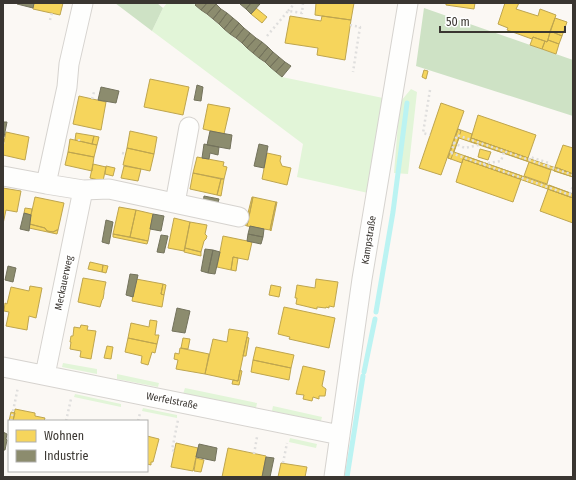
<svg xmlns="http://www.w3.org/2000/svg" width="576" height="480" font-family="'Fira Sans Condensed',sans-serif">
<rect width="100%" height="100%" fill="#fbf8f4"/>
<path fill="#e2f5d8" d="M167,3H193L282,77L383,98L368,193L297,177L303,144L152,31L163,8Z
M411,89L417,92L408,174L394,173L399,111L401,101Z
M63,363L97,369V374L62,367Z
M117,374L159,383L158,387L117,379Z
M185,388L257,403L256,408L183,394Z
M75,394L121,404V407L74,397Z
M273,406L322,417L321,421L272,411Z
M143,408L177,415V418L142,411Z
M290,438L317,444L316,448L289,442Z"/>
<path fill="#cee2c5" d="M115,3H157L163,8L152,31Z
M424,8L573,60V116L416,66Z"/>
<path fill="#f6d55c" stroke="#bea54f" d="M34,3H63L60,15L33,9Z
M316,3H354L351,20L315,15Z
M446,3H475L474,9L446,5Z
M505,3H519L516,9L538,16L540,9L556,15L547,42L533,37L532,39L507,30L508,28L498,24Z
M256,8L267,17L262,23L251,14Z
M290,16L321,21L322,16L351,20L345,60L317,55L318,48L285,43Z
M555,18L567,22L562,36L550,31Z
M550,31L562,36L559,44L548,40Z
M533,37L545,41L542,49L530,45Z
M548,40L559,44L556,54L542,49L545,41L547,42Z
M424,70L428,71L426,79L422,77Z
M150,79L189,87L183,115L144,107Z
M79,96L106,102L101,130L73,124Z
M441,103L464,111L441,175L419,168Z
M208,104L230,108L224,134L203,129Z
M478,115L536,135L528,158L471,138Z
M458,129L472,134L471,138L573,174V177L459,138L454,152L573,194V198L463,159L462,163L448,158Z
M458,129L461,131L451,159L448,158Z
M130,131L157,137L154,154L127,148Z
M6,132L29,137L25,160L3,155V147Z
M76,133L94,136L92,144L75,140Z
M94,136L99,137L97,145L92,144Z
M471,138L528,158L527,161L470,141Z
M70,139L97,145L94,157L68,152Z
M563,145L573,148V174L555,167Z
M127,148L154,154L150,171L123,165Z
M480,149L491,152L488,160L478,157Z
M68,152L94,157L92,171L65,165Z
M267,153L281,156L280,161L282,166L291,168L287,185L262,179Z
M465,156L522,176L521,179L463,159Z
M197,157L224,162L223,166L227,167L224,179L193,173Z
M463,159L521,179L513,202L456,182Z
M529,162L551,170L547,184L524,176Z
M93,164L106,167L103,181L90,178Z
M106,166L115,168L113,176L105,174Z
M124,166L141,169L138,181L121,178Z
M555,167L573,174V177L554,171Z
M193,173L221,179L217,195L190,189Z
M221,179H224L221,196L217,195Z
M549,185L573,194V198L548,189Z
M3,188L21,191L17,212L6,210L3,224Z
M548,189L573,198V223L540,211Z
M35,197L64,203L58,230H57L53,232L47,231L45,228L29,224Z
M252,197H253L247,226L245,225Z
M253,197L276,202L270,230L247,226Z
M276,202H277L271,231L270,230Z
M119,207L136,210L130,237L113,234Z
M25,208L32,209L31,215L24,213Z
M136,210L153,214L148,241L130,237Z
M174,218L190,222L184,251L168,248Z
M190,222L207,225L205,234L207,236L206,239L204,241L201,252L185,248Z
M30,224L45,228L47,231L53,232L57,230H58L57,234L29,228Z
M113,234L148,241L147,244L113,237Z
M223,236L252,242L248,260L233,257L231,270L217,267Z
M185,248L201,252V256L184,252Z
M233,257L238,258L236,271L231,270Z
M90,262L103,265L102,272L88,269Z
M103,265L108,266L106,273L102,272Z
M83,278L106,282L104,291V293L103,299L102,300L100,307L78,302Z
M136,279L163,284L161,294L164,295L162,307L132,301Z
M316,279L338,282L334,307L329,306V308L326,307V308L317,307V309L296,304L297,298H295L297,285L315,288Z
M163,284L166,285L164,295L161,294Z
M271,285L281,287L279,297L269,295Z
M30,286L42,288L36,318L29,316L27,330L6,326L9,312L4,311L5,303L7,304L11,287L29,291Z
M284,307L335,318L329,348L289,339L290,337L278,334Z
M150,320L157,321L155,335H159L157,344L128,338L131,323L149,327Z
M81,325L88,326L87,330L96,331L91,359L80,357L81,351L70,349L71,342H70L71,336H73L74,327L80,328Z
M229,329L248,332L238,381L205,374L213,339L227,342Z
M247,337L249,338L246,356H243Z
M128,338L157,344L155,353L152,352L148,365L141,363L142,356L125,352Z
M183,338L190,339L188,349L181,348Z
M107,346L113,347L111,359L104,358Z
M256,347L294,355L291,368L253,360Z
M180,348L209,354L205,374L176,369L178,360L174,359L175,353L179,354Z
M253,360L291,368L289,380L251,372Z
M303,366L325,371L322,386L326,389L325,396H319V399L313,397L312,401L303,399L304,395L296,394Z
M240,370L242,371L239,385L232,384L233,380L238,381Z
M15,409L35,413V416L45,418L44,421H13Z
M11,412L15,413L13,421H9Z
M147,436L159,439L153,462H151V465L147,464Z
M176,443L198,448L193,471L171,467Z
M228,448L266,456L262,477H222Z
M196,458L204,460L201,472L194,471Z
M281,463L307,467L305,477H278Z"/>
<path fill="#8c8c6e" stroke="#73725c" d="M17,3H34L33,8L17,4Z
M197,3H207L201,10L195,5Z
M207,3H215L216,4L207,14L201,10Z
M241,3H251L246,9L240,4Z
M251,3L260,4L251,14L246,9Z
M216,4L221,9L213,19L207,14Z
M221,9L227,13L219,24L213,19Z
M227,13L233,18L224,29L219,24Z
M233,18L239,23L230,34L224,29Z
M239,23L244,28L236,38L230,34Z
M244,28L250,33L242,43L236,38Z
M250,33L256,38L247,48L242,43Z
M256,38L262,42L253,53L247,48Z
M262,42L268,47L259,58L253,53Z
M268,47L273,52L265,62L259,58Z
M273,52L279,57L270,67L265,62Z
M279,57L285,62L276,72L270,67Z
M285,62L291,66L282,77L276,72Z
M197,85L203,87L201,101L194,100Z
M101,87L119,91L116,103L98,100Z
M3,122H7L4,137L3,136Z
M210,131L232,135L230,149L207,145Z
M204,144L219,147L218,155L210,153L209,159L202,158Z
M259,144L268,146L264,168L254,166Z
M204,196L219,199L217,206L203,203Z
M24,213L31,215L29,231L20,229Z
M153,214L164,216L161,231L150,229Z
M106,220L113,222L109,244L102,242Z
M250,226L264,229L263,237L248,234Z
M248,234L263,237L261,244L247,241Z
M161,235L168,236L164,253L157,252Z
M205,249L213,250L208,273L201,271Z
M213,250L220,252L215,274L208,273Z
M8,266L16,268L13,282L5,280Z
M130,274L138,275L133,297L126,295Z
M177,308L190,311L185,333L172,331Z
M3,432L7,434L6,439L7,440L5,450H3Z
M199,444L217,448L215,461L196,457Z
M266,457L274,458L270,477H262Z"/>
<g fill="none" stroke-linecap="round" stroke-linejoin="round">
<path stroke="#bbf3f2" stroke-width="5" d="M376,312L393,212L407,103
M364,372L375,319
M347,477L363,376"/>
<defs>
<path id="minor" d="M3,176L46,184L83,190L109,189L239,217
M46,184L67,87L69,64L83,3
M175,203L189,127
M3,367L340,435
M45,375L83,190
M334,477L362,279L408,3"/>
</defs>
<use href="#minor" stroke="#d6d3cf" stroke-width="21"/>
<path stroke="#dfdedd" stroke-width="2.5" stroke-dasharray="2 3" stroke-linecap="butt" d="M288,11L295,3
M50,20L52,13
M350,25L360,27L353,72
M267,36L288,11L302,13L303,3
M430,90L423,133L430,135
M92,99L94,92
M79,141V137
M3,143L4,144
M453,143L465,148L483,144
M122,153L126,154
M451,153L457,135L573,175
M451,153L573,196
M529,160L530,157L549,163L548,167
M483,164L501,161L504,152
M570,194L573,186
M11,421L18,387
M66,421L71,399
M138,421L140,413
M174,451L172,450L178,420
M254,454L257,437
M283,463L287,443"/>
<use href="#minor" stroke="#fefefd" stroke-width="19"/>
</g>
<g text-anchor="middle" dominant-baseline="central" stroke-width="4" stroke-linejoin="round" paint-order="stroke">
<g font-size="10" fill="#3a3631" stroke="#fff">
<text transform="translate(369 240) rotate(-81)">Kampstraße</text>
<text transform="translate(64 283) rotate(-78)">Meckauerweg</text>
<text transform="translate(172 401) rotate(11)">Werfelstraße</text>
</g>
</g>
<rect width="576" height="480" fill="none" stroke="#3a3631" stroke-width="8"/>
<rect x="8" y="420" width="140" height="52" fill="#ffffff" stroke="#b0afad"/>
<rect x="16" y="430" width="20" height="12" fill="#f6d55c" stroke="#b0afad"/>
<text x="44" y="440" font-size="12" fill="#3a3631">Wohnen</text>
<rect x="16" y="450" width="20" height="12" fill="#8c8c6e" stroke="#b0afad"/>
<text x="44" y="460" font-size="12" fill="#3a3631">Industrie</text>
<path d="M440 26v6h125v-6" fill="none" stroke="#3a3631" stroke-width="2"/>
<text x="446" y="26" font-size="12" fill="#3a3631" stroke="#ffffff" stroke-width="3" paint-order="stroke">50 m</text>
</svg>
